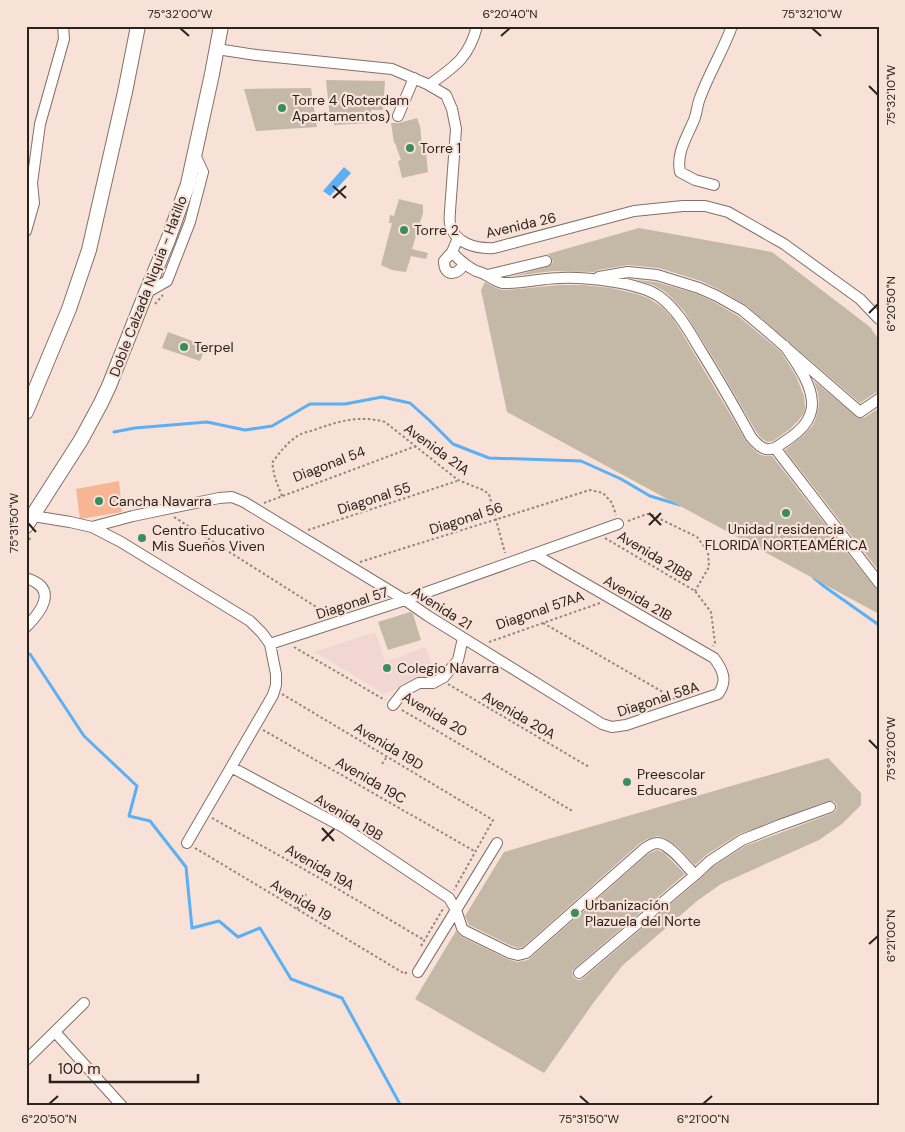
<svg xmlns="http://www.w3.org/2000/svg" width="905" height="1132" font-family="'DM Sans',sans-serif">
<rect width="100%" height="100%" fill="#f8e2d7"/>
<path fill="#f1d6d4" d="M375,632L385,662L425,647L436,674L384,694L315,652Z"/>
<path fill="#f7b593" d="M119,481L122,512L80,519L76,489Z"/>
<path fill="#5baff4" d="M344,167L351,173L330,196L323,191Z"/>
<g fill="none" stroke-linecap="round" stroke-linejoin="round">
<path stroke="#5baff4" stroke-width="3" d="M114,432L135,428L207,422L245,430L272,426L310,404H345L382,397L410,403L429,420L453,444L489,458L581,461L621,479L650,496L680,505
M814,578L825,587L879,625
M30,654L84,736L137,786L129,816L150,821L186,867L192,928L219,921L238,937L260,928L291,979L342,998L401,1106"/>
</g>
<path fill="#c4b8a6" d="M326,80L385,81L383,110H371V123L334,125V118H330Z
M311,88L317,127L256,131L244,89Z
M417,118L420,126L423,154L426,153L428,172L402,178L398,161L401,160L395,143H394L391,123H399Z
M399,199L423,205V213L412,249L428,253L426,259L411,256L406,272L392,270L381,265L392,223H389L390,215L394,216Z
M639,228L772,252L870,327L879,340V392L875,393L860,403L746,305L720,290L701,281L659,268L628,265L598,270L594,272L553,271L513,276L550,266L553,262L551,257L547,254L544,255Z
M637,280L656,282L697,294L714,302L738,316L781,352L796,376L804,396L805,408L804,413L798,421L790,429L773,441L767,442L762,439L757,433L720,369L684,311L671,297L664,291L653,285Z
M485,282L496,288L503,290L518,289L560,285H583L611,288L637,294L648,298L662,307L673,319L682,333L746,441L753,449L759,454L765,456H772L874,587L879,590V614L507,412L481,290Z
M168,332L206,346L200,361L162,348Z
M814,381L858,418H864L879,408V571L785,450L804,435L813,425L816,418L818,410L819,401L818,393Z
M410,612L413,614L421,640L388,650L378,622Z
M828,758L861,793V805L842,824L819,840L721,884L697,901L622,966L594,1002L544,1073L415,999L456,931L462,937L507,959L517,962L528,960L648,854L657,850L664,853L685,874L575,968L572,971L573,977L577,980H581L699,880L714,866L745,846L833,813L836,811L837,805L834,801H828L739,834L706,855L695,865L678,847L666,839L658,836L647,839L639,844L523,947L518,948L512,946L469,925L465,916L504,852Z"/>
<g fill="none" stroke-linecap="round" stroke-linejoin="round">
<defs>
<path id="minor" d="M217,49L256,55L392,69L427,84L446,95L452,109L456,129L450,211C450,215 449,219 450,223C454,244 477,249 494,248L634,211L683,206H705L728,212L784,244L860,299L879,319
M429,85C454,67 469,58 477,26
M398,116L414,78
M714,185L695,180L680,172C676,153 687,137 694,120C697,113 697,105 700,98C709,73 723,51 732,26
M26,231L34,203L32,183L40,124L64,39L63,26
M458,238L452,252C459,260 466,266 476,271C479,272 483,273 486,275C492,278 496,282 503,283C522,284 541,278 560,278C585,277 640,282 660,297C678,310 690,333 701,351C719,380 735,408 751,437C755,442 760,448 766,449C774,450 778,446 784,442C798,433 813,421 812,402C811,382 796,363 785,346
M452,252L444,261C444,277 457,276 464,264
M487,275L500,272L546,261
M599,277L628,272L657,275L699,288L717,296L742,310L767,331L860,412L879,399
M146,293L167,281L190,222L203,172L195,155
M775,448L879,583
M33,516L70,522L92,527L121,542L250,621L262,633L270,644L276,674V685L273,695L187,843
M92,527L133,516L219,498L232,497L244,502L405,600L428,616L602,724L612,727L626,725L718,694C728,681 723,670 714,658L534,554
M26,578C58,588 43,610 26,627
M270,644L405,600L618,524
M393,705L404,691L419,683H433L444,677L458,660L463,638
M231,767L343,827L449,898L456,910L462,928L465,931L510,953L518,955L526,953L644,849C648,846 652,843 658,843C671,845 686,866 695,875L710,861L742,840L780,825L830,807
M418,972L497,843
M579,973L695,875
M55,1032L122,1106
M26,1060L84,1003"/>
<path id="highway" d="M26,412L69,309L89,250L125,92L138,26
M26,526L81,440L101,403L109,386L146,293L168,240L188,184L212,74L221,26"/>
</defs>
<use href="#minor" stroke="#847067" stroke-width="12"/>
<use href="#highway" stroke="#847067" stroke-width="16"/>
<path stroke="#93847c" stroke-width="2" stroke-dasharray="2.5 2.5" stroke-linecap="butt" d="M155,304L163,295
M282,496L275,478L272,463C279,453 286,444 296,437C300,433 308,432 314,430C339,421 359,415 385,422L458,480L483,490L489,494L505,553
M264,503L416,446
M174,517L329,615
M628,521L647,514L652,515L697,537L708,552L709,567L695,591
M308,530L457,481
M605,538L695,591L711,612L715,643L713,646
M26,544L31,537
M360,562L590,490L603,493L612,503L616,515
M543,623L675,699
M489,642L600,603
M294,647L385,700
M448,684L589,767
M282,694L493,820L454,890
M402,710L574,812
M263,730L476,852
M382,764L386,758
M212,818L316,876L424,940
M195,848L297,909L405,974L408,970
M297,909L306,894
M421,946L444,907"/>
<use href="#minor" stroke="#fff" stroke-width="10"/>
<use href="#highway" stroke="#fff" stroke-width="14"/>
</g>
<path fill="none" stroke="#2a221e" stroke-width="2" d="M180,28L189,36M812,28L821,36M501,36L510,28M869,86L878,95M333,186L346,198M333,198L346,186M869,313L878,304M649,513L661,525M28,523L36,532M649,525L661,513M869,740L878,749M322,828L334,841M322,841L334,829M869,944L878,936M580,1096L589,1104M49,1104L58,1096M703,1104L712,1096"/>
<g fill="#398d60" stroke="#f8e2d7" stroke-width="2">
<circle cx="282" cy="108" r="5"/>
<circle cx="410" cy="148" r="5"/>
<circle cx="404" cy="230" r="5"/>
<circle cx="184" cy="347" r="5"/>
<circle cx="99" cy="501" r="5"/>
<circle cx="786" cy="513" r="5"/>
<circle cx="142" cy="538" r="5"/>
<circle cx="387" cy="668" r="5"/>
<circle cx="627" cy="782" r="5"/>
<circle cx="575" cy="913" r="5"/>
</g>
<g text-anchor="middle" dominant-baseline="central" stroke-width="4.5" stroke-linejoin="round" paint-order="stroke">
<g font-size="14" fill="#2a221e" stroke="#f8e2d7" text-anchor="start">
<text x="292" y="100">Torre 4 (Roterdam<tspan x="292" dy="16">Apartamentos)</tspan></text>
<text x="420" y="148">Torre 1</text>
<text x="414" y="230">Torre 2</text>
<text x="194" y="347">Terpel</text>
<text x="109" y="501">Cancha Navarra</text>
<text x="786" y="529" text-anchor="middle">Unidad residencia<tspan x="786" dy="16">FLORIDA NORTEAMÉRICA</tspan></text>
<text x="152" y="530">Centro Educativo<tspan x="152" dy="16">Mis Sueños Viven</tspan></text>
<text x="397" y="668">Colegio Navarra</text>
<text x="637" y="774">Preescolar<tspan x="637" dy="16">Educares</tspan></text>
<text x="585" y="905">Urbanización<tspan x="585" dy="16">Plazuela del Norte</tspan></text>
</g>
<g font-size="14" fill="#2a221e" stroke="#f8e2d7">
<text transform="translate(521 225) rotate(-13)">Avenida 26</text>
<text transform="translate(148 286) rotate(-69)">Doble Calzada Niquia - Hatillo</text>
<text transform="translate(437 449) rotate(36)">Avenida 21A</text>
<text transform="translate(329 464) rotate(-21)">Diagonal 54</text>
<text transform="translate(374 498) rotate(-18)">Diagonal 55</text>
<text transform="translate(466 518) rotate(-18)">Diagonal 56</text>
<text transform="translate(655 556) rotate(31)">Avenida 21BB</text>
<text transform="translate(638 598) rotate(30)">Avenida 21B</text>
<text transform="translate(352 603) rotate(-18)">Diagonal 57</text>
<text transform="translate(442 608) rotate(32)">Avenida 21</text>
<text transform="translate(540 610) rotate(-19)">Diagonal 57AA</text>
<text transform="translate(658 699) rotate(-18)">Diagonal 58A</text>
<text transform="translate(435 714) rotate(31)">Avenida 20</text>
<text transform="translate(519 715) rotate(30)">Avenida 20A</text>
<text transform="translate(389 746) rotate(31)">Avenida 19D</text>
<text transform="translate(371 780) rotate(30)">Avenida 19C</text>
<text transform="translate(349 817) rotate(31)">Avenida 19B</text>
<text transform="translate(320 867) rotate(30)">Avenida 19A</text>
<text transform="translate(301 900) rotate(31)">Avenida 19</text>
</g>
</g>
<rect width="905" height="1132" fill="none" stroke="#f8e2d7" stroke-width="55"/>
<path d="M50 1074v8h148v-8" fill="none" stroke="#2a221e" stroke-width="2.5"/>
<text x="58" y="1074" font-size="15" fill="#2a221e" stroke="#f8e2d7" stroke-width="4" paint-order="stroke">100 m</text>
<rect x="28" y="28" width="850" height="1076" fill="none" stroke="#2a221e" stroke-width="2"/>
<g font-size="12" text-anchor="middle" fill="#2a221e">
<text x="180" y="18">75°32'00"W</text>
<text x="510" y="18">6°20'40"N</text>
<text x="812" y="18">75°32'10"W</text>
<text transform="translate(891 95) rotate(-90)" y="4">75°32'10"W</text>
<text transform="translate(891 304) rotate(-90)" y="4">6°20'50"N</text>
<text transform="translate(14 523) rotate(-90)" y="4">75°31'50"W</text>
<text transform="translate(891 749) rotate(-90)" y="4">75°32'00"W</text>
<text transform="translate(891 936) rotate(-90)" y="4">6°21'00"N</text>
<text x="49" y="1123">6°20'50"N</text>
<text x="589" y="1123">75°31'50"W</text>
<text x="703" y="1123">6°21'00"N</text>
</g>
</svg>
